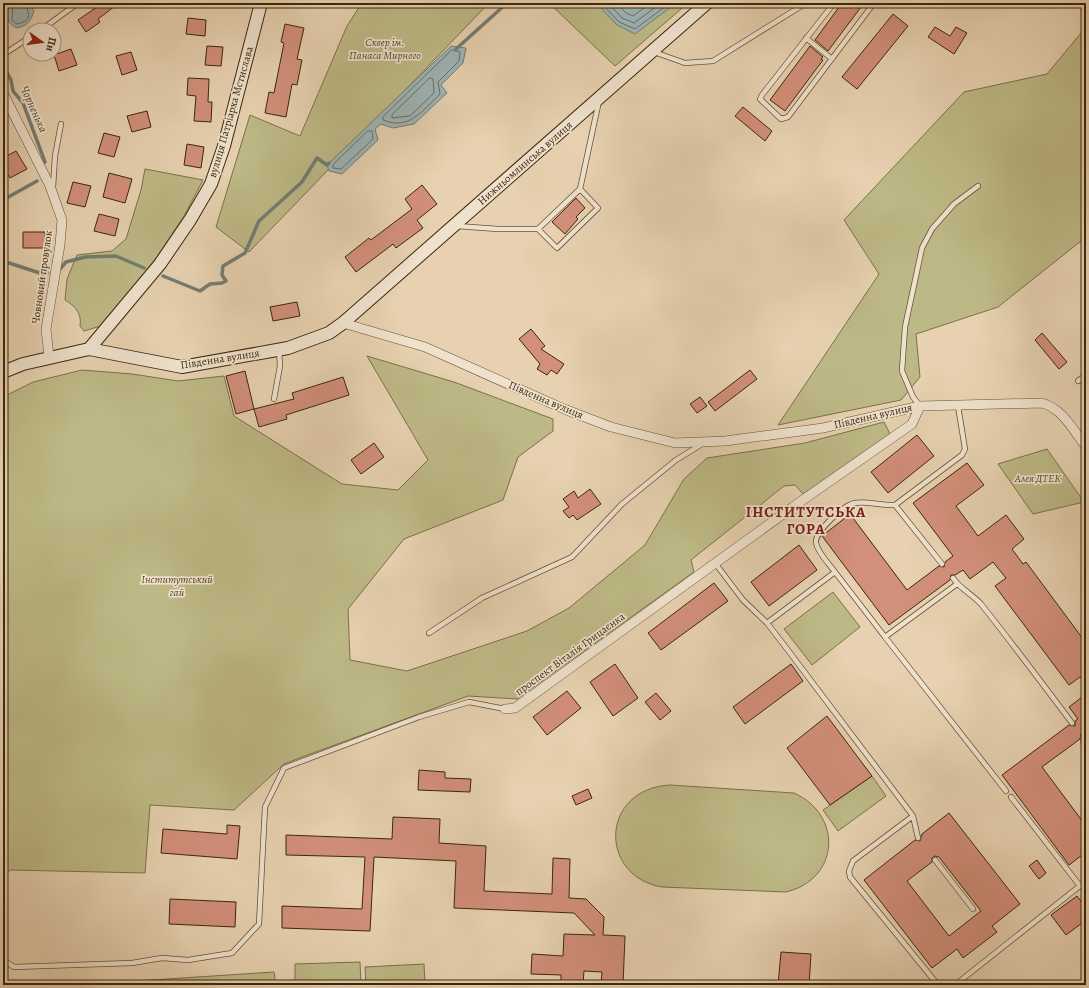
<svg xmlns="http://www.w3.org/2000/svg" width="1089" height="988" font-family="Alegreya,serif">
<rect width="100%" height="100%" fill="#e7d1b0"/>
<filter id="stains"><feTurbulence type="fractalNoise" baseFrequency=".005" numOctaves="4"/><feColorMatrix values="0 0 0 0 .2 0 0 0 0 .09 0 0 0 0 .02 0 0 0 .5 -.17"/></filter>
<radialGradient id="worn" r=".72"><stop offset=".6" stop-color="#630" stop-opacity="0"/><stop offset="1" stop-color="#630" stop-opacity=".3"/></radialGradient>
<path fill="#bdb986" stroke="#7c704a" d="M362,3H489L249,252L216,227L250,115L300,136L347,26Z
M549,3H688L615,66Z
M1086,27V237L998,307L916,334L920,377L901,400L778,425L879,274L844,220L964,92L1047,74Z
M145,169L203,180L184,216L156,258L104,325L84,331L80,326C82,313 75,306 65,300L67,279L77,255L112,251L126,239L141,190Z
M367,356L454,382L553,419V431L518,457L503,500L404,539L348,609L350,660L407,671L527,631L569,608L645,545L684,479L707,458L805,443L884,422L890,434L803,494L795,485L784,486L691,560L694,572L517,699L468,696L302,757L284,764L234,810L150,805L145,873L11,870L3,874V397L33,382L82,370L132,374L178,381L224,376L234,416L342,484L398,490L428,460Z
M1047,449L1084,502L1033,514L998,464Z
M833,592L860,627L812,665L784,629Z
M872,776L886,796L838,831L823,810Z
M670,785L794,793C843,815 840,879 786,892L662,887C598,876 600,789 670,785Z
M360,962L361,985H295V964Z
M424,964L425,985H366L365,967Z
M274,972L276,985H74Z"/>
<path fill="#9cb4b7" stroke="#757c73" d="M10,3H29L34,11C31,21 27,26 17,28C5,23 7,14 10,3Z
M596,3H676L635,34L617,25Z
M451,46L466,48L463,63L441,85L447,93L414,124L393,128L381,124L375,129L378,140L342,174L329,171L327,165Z"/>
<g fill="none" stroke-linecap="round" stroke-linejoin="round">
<path stroke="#6b6e62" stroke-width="1" d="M13,3L12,20L17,24C35,20 27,13 26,3
M601,3L619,22L635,29L670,3
M608,3L622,18L634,23L661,3
M616,3L626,13L633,16L651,3
M452,50L460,52L459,61L438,82L440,94C423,110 409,131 383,120V117Z
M430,78L433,79L434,93L410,116L392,118V115Z
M368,131H372L373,139L341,169L333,168V165Z"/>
<path stroke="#757c73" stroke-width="3.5" d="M456,49L507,3
M3,65L11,80L13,91L23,103L45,162
M3,200L37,181
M3,264L9,263L43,274L47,273
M60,269L66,262L85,257L116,256L144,268
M163,276L200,291L210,284L222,283L226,281L222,275L223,266L245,253L259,221L302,182L317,158L327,165L329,163"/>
</g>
<path fill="#d28f7a" stroke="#3a270d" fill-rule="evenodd" d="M94,3H119L98,19L100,22L86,32L78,20L97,7Z
M842,3H864L828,51L815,40Z
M893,14L908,26L857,89L842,77Z
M188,18L206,20L205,36L186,34Z
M285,24L304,28L297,59L302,60L297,85L292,84L286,117L265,113L269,92L274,93L284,43L281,42Z
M935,27L950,36L956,27L967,33L954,54L928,37Z
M207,46L223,47L221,66L205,65Z
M810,46L823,57L821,59L823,60L785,111L770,100Z
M71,49L77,65L59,71L54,55Z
M131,52L137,70L122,75L116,56Z
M188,78L209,79L208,102H212L211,122L194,121L196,96L187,95Z
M743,107L772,131L765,141L735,116Z
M147,111L151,127L132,132L127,116Z
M104,133L120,137L114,157L98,153Z
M187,144L204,147L201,168L184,165Z
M16,151L27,169L10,178L3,166V158Z
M109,173L132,179L125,203L103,197Z
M73,182L91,186L85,207L67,203Z
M422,185L437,204L417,220L423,228L396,248L393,244L356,272L345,257L369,238L371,240L412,209L405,199Z
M576,198L585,208L576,217L578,219L565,234L552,222Z
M99,214L119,219L115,236L94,231Z
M23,232H45V248H23Z
M297,302L300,316L273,321L270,307Z
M531,329L545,346L541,349L564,364L557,374L551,370L547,375L537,369L540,364L519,339Z
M1042,333L1067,362L1059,369L1035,340Z
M750,370L757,379L715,411L708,402Z
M245,371L254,409L236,414L226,376Z
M343,377L349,395L286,415L287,419L259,427L254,409L294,399L292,393Z
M700,397L707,406L697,413L690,404Z
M917,435L934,456L888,493L871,472Z
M374,443L384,457L361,474L351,460Z
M967,463L984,485L956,506L978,536L1006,515L1024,539L1012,549L1023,564L1026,562L1086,643V684L1080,677L1069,685L995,586L1006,578L993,562L970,579L963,570L955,575H951L950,580L889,625L822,536L850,514L907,590L939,566L944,567L945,562L953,556L913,503Z
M590,489L601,504L577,520L573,515L569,518L563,511L569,507L563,499L574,491L578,498Z
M799,545L817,570L769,606L751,582Z
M714,583L728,601L661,650L648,633Z
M615,664L638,698L613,716L590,682Z
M791,664L803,681L745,724L733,707Z
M567,691L581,708L547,735L533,717Z
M656,693L671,711L660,720L645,702Z
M1086,694V734H1081L1080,739L1042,767L1086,826V852L1069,865L1002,775L1069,725L1075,726V721L1078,719L1069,707Z
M827,716L872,776L830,805L787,748Z
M419,770L445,772V778L471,779L470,792L418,790Z
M588,789L592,798L576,805L572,796Z
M949,813L1020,904L992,926L997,932L963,958L957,949L932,968L864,880L915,840L920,841L922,834ZM935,856L939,857L981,911L949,936L907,881L932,862V858Z
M393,817L440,819L439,843L486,846L484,891L552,894L553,858L570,859L569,898L586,899L604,917L603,935L625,936L623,985H601L602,972L584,971L583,985H561V975L531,974L532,954L563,956L564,934L595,935L574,913L454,908L456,861L374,857L370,931L282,928V906L362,909L365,857L286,855V835L392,839Z
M227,825L240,826L237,859L161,853L163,829L227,834Z
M1037,860L1046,873L1039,879L1029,866Z
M1077,896L1086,908V920L1066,935L1051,915Z
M170,899L236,902L235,927L169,924Z
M781,952L811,954L809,985H778Z"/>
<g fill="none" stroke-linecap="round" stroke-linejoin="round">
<defs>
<path id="service" d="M834,3L762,95L760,99L781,119L788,117L874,3
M41,30L78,3
M806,38L832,59
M654,52L685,63L713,61L806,3
M3,55L30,37
M53,187L55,156L61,124
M457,226L498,229H538L580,189L599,101
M538,229L557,248L598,208L580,189
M1078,381L1086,375
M274,399L280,366L279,350
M920,406L913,397L902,371L905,327L922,248L932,229L954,204L978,186
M895,505L942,564
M715,563L743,600L767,623L784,645L913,816L918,838
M835,572L885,637L957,584
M953,578C959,588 972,594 981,604C1012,643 1042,683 1072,723
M767,623L835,572C829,564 818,553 816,543C814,532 845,504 855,503C868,501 882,506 895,505L962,455L965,449L958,406
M429,633L482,598L572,557L622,504L676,460L702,444
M885,637L1006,791
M1083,737L1086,761
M1011,797L1080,886
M913,816L853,861L849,871L850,877L938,985
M935,860L973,909
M3,960L14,967L132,963L162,958L188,960L232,953L259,924L265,807L284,768L419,717L469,702L505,709
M955,985L1086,881
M1085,985L1086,984"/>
<path id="minor" d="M3,93L50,186L62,220L60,245L46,329L49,357
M343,323L425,347L564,409L611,427L675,443L725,441L823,428L920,406L1042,403C1062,408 1074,431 1086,447
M505,709L515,708L797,504L912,424L920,406"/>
<path id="secondary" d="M89,349L160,264L190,220L211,184L224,146L261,3
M3,372L23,364L89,349L182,367L288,348L329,333L343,323L707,3"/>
</defs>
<use href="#service" stroke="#655236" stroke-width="6"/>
<use href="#minor" stroke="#655236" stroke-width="10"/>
<use href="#secondary" stroke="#3a270d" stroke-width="14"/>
<use href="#service" stroke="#efe1cc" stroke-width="4.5"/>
<use href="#minor" stroke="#efe1cc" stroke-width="9"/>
<use href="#secondary" stroke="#efe1cc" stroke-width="12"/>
</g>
<g text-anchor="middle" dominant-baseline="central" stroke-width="3.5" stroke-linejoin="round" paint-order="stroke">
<g font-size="11" font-style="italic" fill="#544425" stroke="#efe1cc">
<text x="385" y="42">Сквер ім.<tspan x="385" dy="13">Панаса Мирного</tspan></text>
<text x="1038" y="478">Алея ДТЕК</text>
<text x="177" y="579">Інститутський<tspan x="177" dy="13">гай</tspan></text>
</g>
<g font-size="11" fill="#3a270d" stroke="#efe1cc">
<text transform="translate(231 112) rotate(-74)">вулиця Патріарха Мстислава</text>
<text transform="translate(525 163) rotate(-41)">Нижньомлинська вулиця</text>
<text transform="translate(42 277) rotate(-82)">Човновий провулок</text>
<text transform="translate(220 359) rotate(-9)">Південна вулиця</text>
<text transform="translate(546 400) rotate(23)">Південна вулиця</text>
<text transform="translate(873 416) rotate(-13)">Південна вулиця</text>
<text transform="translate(570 654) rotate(-36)">проспект Віталія Грицаєнка</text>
</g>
<g font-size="12" font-style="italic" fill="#524a38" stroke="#efe1cc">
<text transform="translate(34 109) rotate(66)">Чорненька</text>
</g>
<g font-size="15" font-weight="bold" letter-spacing="1" fill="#7a1f14" stroke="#efe1cc">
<text x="806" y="512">ІНСТИТУТСЬКА<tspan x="806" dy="17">ГОРА</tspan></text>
</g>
</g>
<rect width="1089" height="988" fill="none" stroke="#e7d1b0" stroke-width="16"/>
<rect x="4" y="4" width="1081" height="980" fill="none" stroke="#3a270d" stroke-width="2"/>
<rect x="8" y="8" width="1073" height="972" fill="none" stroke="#3a270d"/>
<g transform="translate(42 42) rotate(104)"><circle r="19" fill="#efe1cc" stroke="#a79780"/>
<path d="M0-3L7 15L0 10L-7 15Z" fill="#8f2418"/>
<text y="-6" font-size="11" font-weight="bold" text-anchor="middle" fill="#3a270d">Пн</text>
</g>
<rect width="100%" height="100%" filter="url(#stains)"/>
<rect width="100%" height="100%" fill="url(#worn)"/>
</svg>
